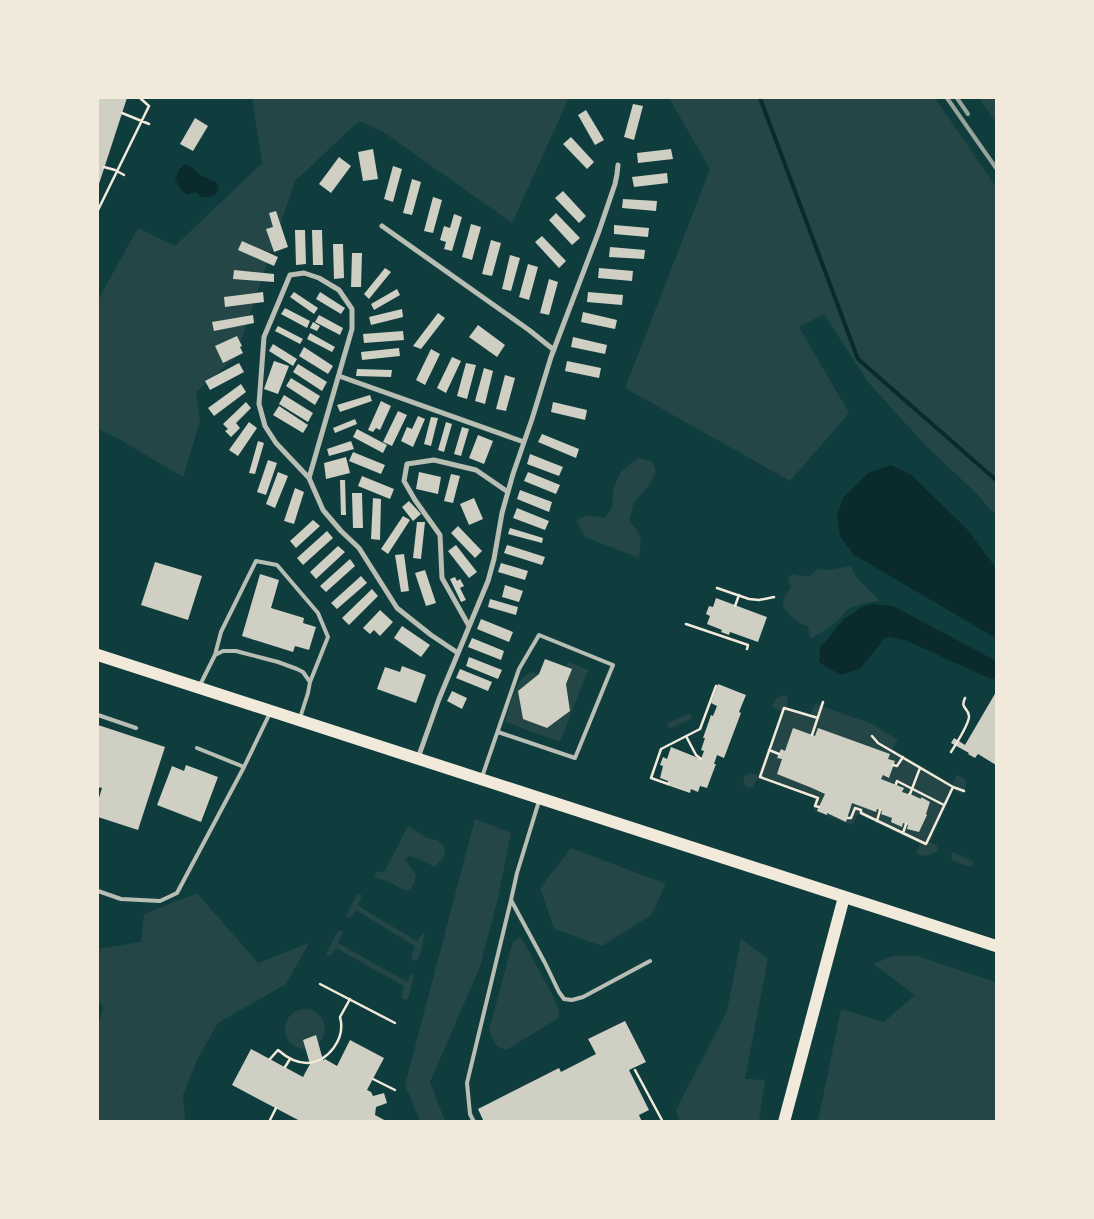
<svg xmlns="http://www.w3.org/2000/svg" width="1094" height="1219" font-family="Overpass,sans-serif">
<rect width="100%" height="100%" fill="#0f3d3e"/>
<path fill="#244646" d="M252,98H569L512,223L382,131L359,121L295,181L235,358L196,392L200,422L183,477L119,439L98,429V300L138,228L175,246L262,163Z
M669,98H935L996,187V515L972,489L926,446L868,382L824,314L799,327L849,413L790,481L625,388L710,169Z
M979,98H996V123Z
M638,458L652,461L656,472L648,487L637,499L633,505L629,521L638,531L641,541L639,558L585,537L576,521L587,515L604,518L612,508L614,486L621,472Z
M851,566L855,576L880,601L865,603L848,609L841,617L834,624L811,639L808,627L805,625L800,624L787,612L783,607L784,597L791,588L788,577L794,574L801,576H810L817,569L828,570Z
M568,662L588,670L560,742L505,722C510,707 518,664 539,674L518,691L523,718L547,728L570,711L566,684L571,669L566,667Z
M787,695L788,700L787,707L811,715L813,708L816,704L872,724L898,740L892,749L952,784L957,775C968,779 967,783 963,793L961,794L953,790L930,842L937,846L938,849C933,856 922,858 916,853L920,844L859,814L852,825L814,811L813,808L815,798L758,778L753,786L749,788L743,784L745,775L750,773L758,775L782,712L772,706C775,698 779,696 787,695Z
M689,714L692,715L691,719L671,728L667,727V725L668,723Z
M475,819L511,833L498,898L480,967L430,1082L445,1121H420L405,1085Z
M408,826L427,838L437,840L444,846L445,855L435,867L417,858L409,856L405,859L416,875C411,907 395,878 378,879L374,875L377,872L385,871Z
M571,848L666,884L651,915L602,946L554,929L540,888Z
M952,852L972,861L974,862L973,864L970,867L953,861L951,856Z
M197,893L258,963L309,943L286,984L218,1023L198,1058L183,1095L185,1121H98V1028L103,1007L98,1002V949L141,942L144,914Z
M359,894L362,895L358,905L365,910L417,941L423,933L425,934L419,958L415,961L411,958L415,946L356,910L351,917L348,918L346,915L357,895Z
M338,931H341L343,932L338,943L407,982L412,974H414L408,999L404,1000L401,997L404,986L336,948L331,955L330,956L327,955V952Z
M521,937L551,992L559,1010V1018L506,1050C497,1048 491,1039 489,1030L513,941Z
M741,939L768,959L745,1079L765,1080L759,1121H680L676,1110L727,1011Z
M892,956H917L996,982V1121H818L841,1009L884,1022L915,995L874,964Z
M285 1029a20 20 0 1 1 40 0a20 20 0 1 1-40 0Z"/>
<path fill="#0a2a2b" d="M184,164L193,168L200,175L217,183L219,190C213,197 209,198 200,197L197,192L187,195L181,190L175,179L179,170Z
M891,465L910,474L966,528L996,568V638L854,555L840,536L837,516L843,498L868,473Z
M872,604L893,606L996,661V679H991L905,640L889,637L885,638L860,669L840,675L819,662L820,648L839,625L844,619L862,607Z"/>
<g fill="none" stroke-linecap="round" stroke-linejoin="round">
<path stroke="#0a2a2b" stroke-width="4" d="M760,98L858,359L996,480"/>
</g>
<path fill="#cfcfc3" d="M98,98H127L98,187Z
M633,104L643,106L634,140L624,137Z
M586,110L604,140L595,145L578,115Z
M195,118L208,126L193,151L180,144Z
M571,137L594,162L587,169L563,144Z
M373,149L378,179L363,181L358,152Z
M671,149L673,159L638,163L637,153Z
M339,157L351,166L331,193L319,184Z
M393,166L402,169L393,202L384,199Z
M667,173L668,183L634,187L632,177Z
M412,179L421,182L412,215L403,213Z
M563,191L586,216L579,223L555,198Z
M433,197L442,200L433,233L424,231Z
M623,199L657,201L656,211L622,208Z
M276,211L288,247L274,252L266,229L273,227L269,213Z
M556,213L580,238L572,245L549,220Z
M454,214L462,217L452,251L444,249L446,242L440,240L444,226L450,228Z
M471,224L481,227L472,260L462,257Z
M614,225L649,228L648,237L614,234Z
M295,230H305L306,264L296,265Z
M312,230H322L323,265H313Z
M542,236L566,261L559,268L535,242Z
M491,240L501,243L492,276L482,274Z
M242,241L278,257L274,266L238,250Z
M333,244H343L344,278L334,279Z
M610,247L645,250L644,259L609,257Z
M352,253H362L361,287H351Z
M510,255L520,258L511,291L502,289Z
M528,264L538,267L529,300L519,297Z
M385,268L391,272L369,299L364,294Z
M599,268L633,271L632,281L598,278Z
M234,270L274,274V282L233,279Z
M549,279L558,282L549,315L540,313Z
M397,289L400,295L374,310L371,304Z
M263,292L264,302L225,307L224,297Z
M294,292L318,308L314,314L290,297Z
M320,292L345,308L341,314L316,299Z
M588,292L623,295L622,305L587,302Z
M285,308L310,321L307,328L281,314Z
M402,309L403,317L371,325L369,317Z
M583,312L617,320L615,329L581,322Z
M438,313L445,318L421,349L413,346Z
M253,315L254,323L214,331L212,322Z
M319,315L343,328L340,335L315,322Z
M313,322L320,326L317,331L310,328Z
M478,325L505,345L497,357L469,337Z
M278,326L303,339L300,344L275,331Z
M403,331L404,340L364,343L363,334Z
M310,333L335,347L332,352L307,339Z
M237,336L242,346L240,347L243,353L223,363L215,346Z
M573,337L607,345L605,354L571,347Z
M273,344L297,359L293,366L269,351Z
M304,347L333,366L328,374L299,356Z
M399,348L400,356L362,360L361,352Z
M431,349L440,354L425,385L416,380Z
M452,357L461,361L446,393L437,388Z
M274,361L289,366L278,394L264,389Z
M567,361L601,368L599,378L565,371Z
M239,363L244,372L210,390L205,381Z
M466,363L476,365L467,399L457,396Z
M298,364L327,382L322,391L293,372Z
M484,368L493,371L485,404L475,401Z
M357,369L392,370L391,377L356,376Z
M505,375L515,378L506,411L496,409Z
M291,378L320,396L315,405L286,386Z
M241,384L246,392L214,416L208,408Z
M284,395L313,413L308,422L279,404Z
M370,395L372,401L340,412L337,405Z
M381,401L391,406L380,430L376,428L373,432L368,430Z
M246,402L251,408L236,423L240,428L231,437L225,431L228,429L223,424Z
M553,402L587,410L585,420L551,412Z
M279,406L308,425L303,433L273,415Z
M398,411L407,415L392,446L383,442Z
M418,416L425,419L413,447L401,441L407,427L412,429Z
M431,417L438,418L431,446L424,444Z
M355,419L357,424L335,433L333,428Z
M249,422L257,428L238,456L229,450Z
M446,422L452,424L444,452L438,450Z
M462,427L469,429L461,456L454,454Z
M357,429L387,445L383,453L353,437Z
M542,434L579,449L576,458L538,442Z
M478,435L493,441L484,464L469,458Z
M258,441L264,443L255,474L249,473Z
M351,441L354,449L329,456L327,449Z
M353,452L385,465L381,474L349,461Z
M530,454L563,467L559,476L527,464Z
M346,457L350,473L326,479L324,463Z
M268,460L277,463L266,495L257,492Z
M278,472L288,476L275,508L266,504Z
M419,472L441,477L438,494L416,489Z
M528,472L560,485L556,494L524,481Z
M451,474L460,476L453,503L444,501Z
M362,476L394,489L390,499L358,486Z
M340,480H345L346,515H341Z
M295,488L304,492L294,524L284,521Z
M520,490L552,502L549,512L517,499Z
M352,493H362L363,528H353Z
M373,498L381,499L380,540L371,539Z
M474,498L483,519L469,525L460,504Z
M409,501L421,514L413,521L402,507Z
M517,508L549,521L545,530L513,518Z
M403,516L410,520L388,554L381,549Z
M313,520L320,526L296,548L290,541Z
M417,522H425L421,559L413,558Z
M458,526L482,551L475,558L451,533Z
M510,528L543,538L542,543L508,534Z
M327,531L333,538L303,565L297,558Z
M456,545L477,572L469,578L448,551Z
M507,545L545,557L542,565L504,553Z
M338,546L345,552L316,579L310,572Z
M404,554L409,591L401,592L395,555Z
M350,559L355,566L326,592L320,586Z
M155,562L202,576L188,620L141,605Z
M501,563L528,571L525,580L498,572Z
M425,570L436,603L426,606L415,573Z
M260,574L279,580L271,608L304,618L303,623L316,627L309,650L295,646L293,652L242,636Z
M361,576L367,583L337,609L331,603Z
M455,577L457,581L460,579L464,586L460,588L466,600L461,602L450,579Z
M505,585L523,591L519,602L502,597Z
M372,589L378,596L349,625L342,618Z
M716,598L767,617L758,642L730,632L729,635L721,632L722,630L707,624L710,616L706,614L709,606L713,607Z
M490,599L518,607L516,615L488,607Z
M380,610L393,622L380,636L374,630L370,634L363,628Z
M481,619L513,632L509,642L477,629Z
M402,626L430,645L421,657L394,638Z
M472,638L504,651L501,660L468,647Z
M469,657L502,670L498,679L466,666Z
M545,659L572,669L566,684L570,711L547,728L523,719L518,691L539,674Z
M402,666L426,675L416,703L377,689L385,667L400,672Z
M460,669L492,682L488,691L456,678Z
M718,684L746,695L739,712L741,713L724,758L717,755L714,764H716L707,788L700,786L698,792L691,789L690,793L667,785L668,781L660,778L663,766L660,765L663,757L667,759L671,747L701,759L704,751L701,750L705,738H703L711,715L713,716L717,706L711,703Z
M452,691L467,698L462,709L447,701Z
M996,692V765L978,754L975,758L968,754L969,753L951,743L954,738L965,745Z
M98,725L165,747L138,830L98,817V801L102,788L98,787Z
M793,728L815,736L818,728L890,754L888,759L895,761L889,778L883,775L881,779L904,788L902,792L908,794V793L921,799V797L930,802L926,814L927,815L919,832L907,829L908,825L903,823L902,827L891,822L892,818L881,814L882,811L880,810L877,809L876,812L852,803L846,822L827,813V815L817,811L825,794L812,788L777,774L782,759L777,758L781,749L785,751Z
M186,765L218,777L201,822L157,805L172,766L184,771Z
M625,1021L646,1062L629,1070L649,1110L639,1115L642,1122H484L478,1109L559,1068L561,1072L596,1054L588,1039Z
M316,1035L323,1060L325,1059L337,1066L350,1040L384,1058L367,1090L371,1092L373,1096L384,1093L387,1103L376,1107L375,1115L388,1122H302L232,1085L251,1049L303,1077L310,1064L303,1040Z"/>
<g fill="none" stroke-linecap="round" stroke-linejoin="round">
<path stroke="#f1e9da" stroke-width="2.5" d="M122,113L149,124
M104,167L115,170L124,175
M98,210L149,106L140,98
M717,588L749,599L759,600L774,597
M735,606L739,595
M686,624L748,645L747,649
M818,718L784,708L760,777L818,798L815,806L819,807
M812,735L823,702
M686,736L696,755L701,759
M769,750L779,754
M951,752C955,746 970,722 969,716C968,707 960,709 965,698
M893,765L897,766L903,757
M668,784L651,778L661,749L700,729L716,686
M896,784L897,781L944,805
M953,787L964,791
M910,794L920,768
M848,818H851L855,808L861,810V813L926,844L953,787L878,743L872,736
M877,821L880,810
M903,833L906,824
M320,984L395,1023
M270,1059L278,1050C286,1057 295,1063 307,1063C328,1062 346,1039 340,1017L350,999
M285,1067L290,1059
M635,1070L663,1122
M373,1079L395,1090
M269,1122L276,1108"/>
<path stroke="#b8beb3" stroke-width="4" d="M215,655L221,632L256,561L277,565L318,613L328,637L310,682
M200,685L215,655L223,651H236L278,662L297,669L303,672L310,682L308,693L300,718
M98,715L136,728
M197,748L244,767
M482,777L519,669L539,635L613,665L575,758L498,732
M539,801L517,873L511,900L545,963L559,992L564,999L572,1000L583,997L650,961
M98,891L121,899L160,901L177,893L244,767L270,713
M474,1122L470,1114L467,1083L511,900"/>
<path stroke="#b8beb3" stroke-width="5" d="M382,226L529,330L554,350
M304,273L319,278L339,290L352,309V329L309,478L276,443L265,426L259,404L264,337L290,275Z
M339,376L524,442
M309,478L323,510L341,531L359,548L397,608L431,635L458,653
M469,626L442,578L440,535L415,500L404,481L407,464L434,460L476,470L508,492
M418,758L439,699L488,581L494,559L502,513L513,474L532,419L551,357L599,231L615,184L617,174L618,165"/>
<path stroke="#f1e9da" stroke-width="12" d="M98,655L996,946
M784,1122L844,897"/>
<path stroke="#97a49c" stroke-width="4" d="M947,98L996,168
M957,98L968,114"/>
</g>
<rect width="1094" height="1219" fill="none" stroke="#f1e9da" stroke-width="198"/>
</svg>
